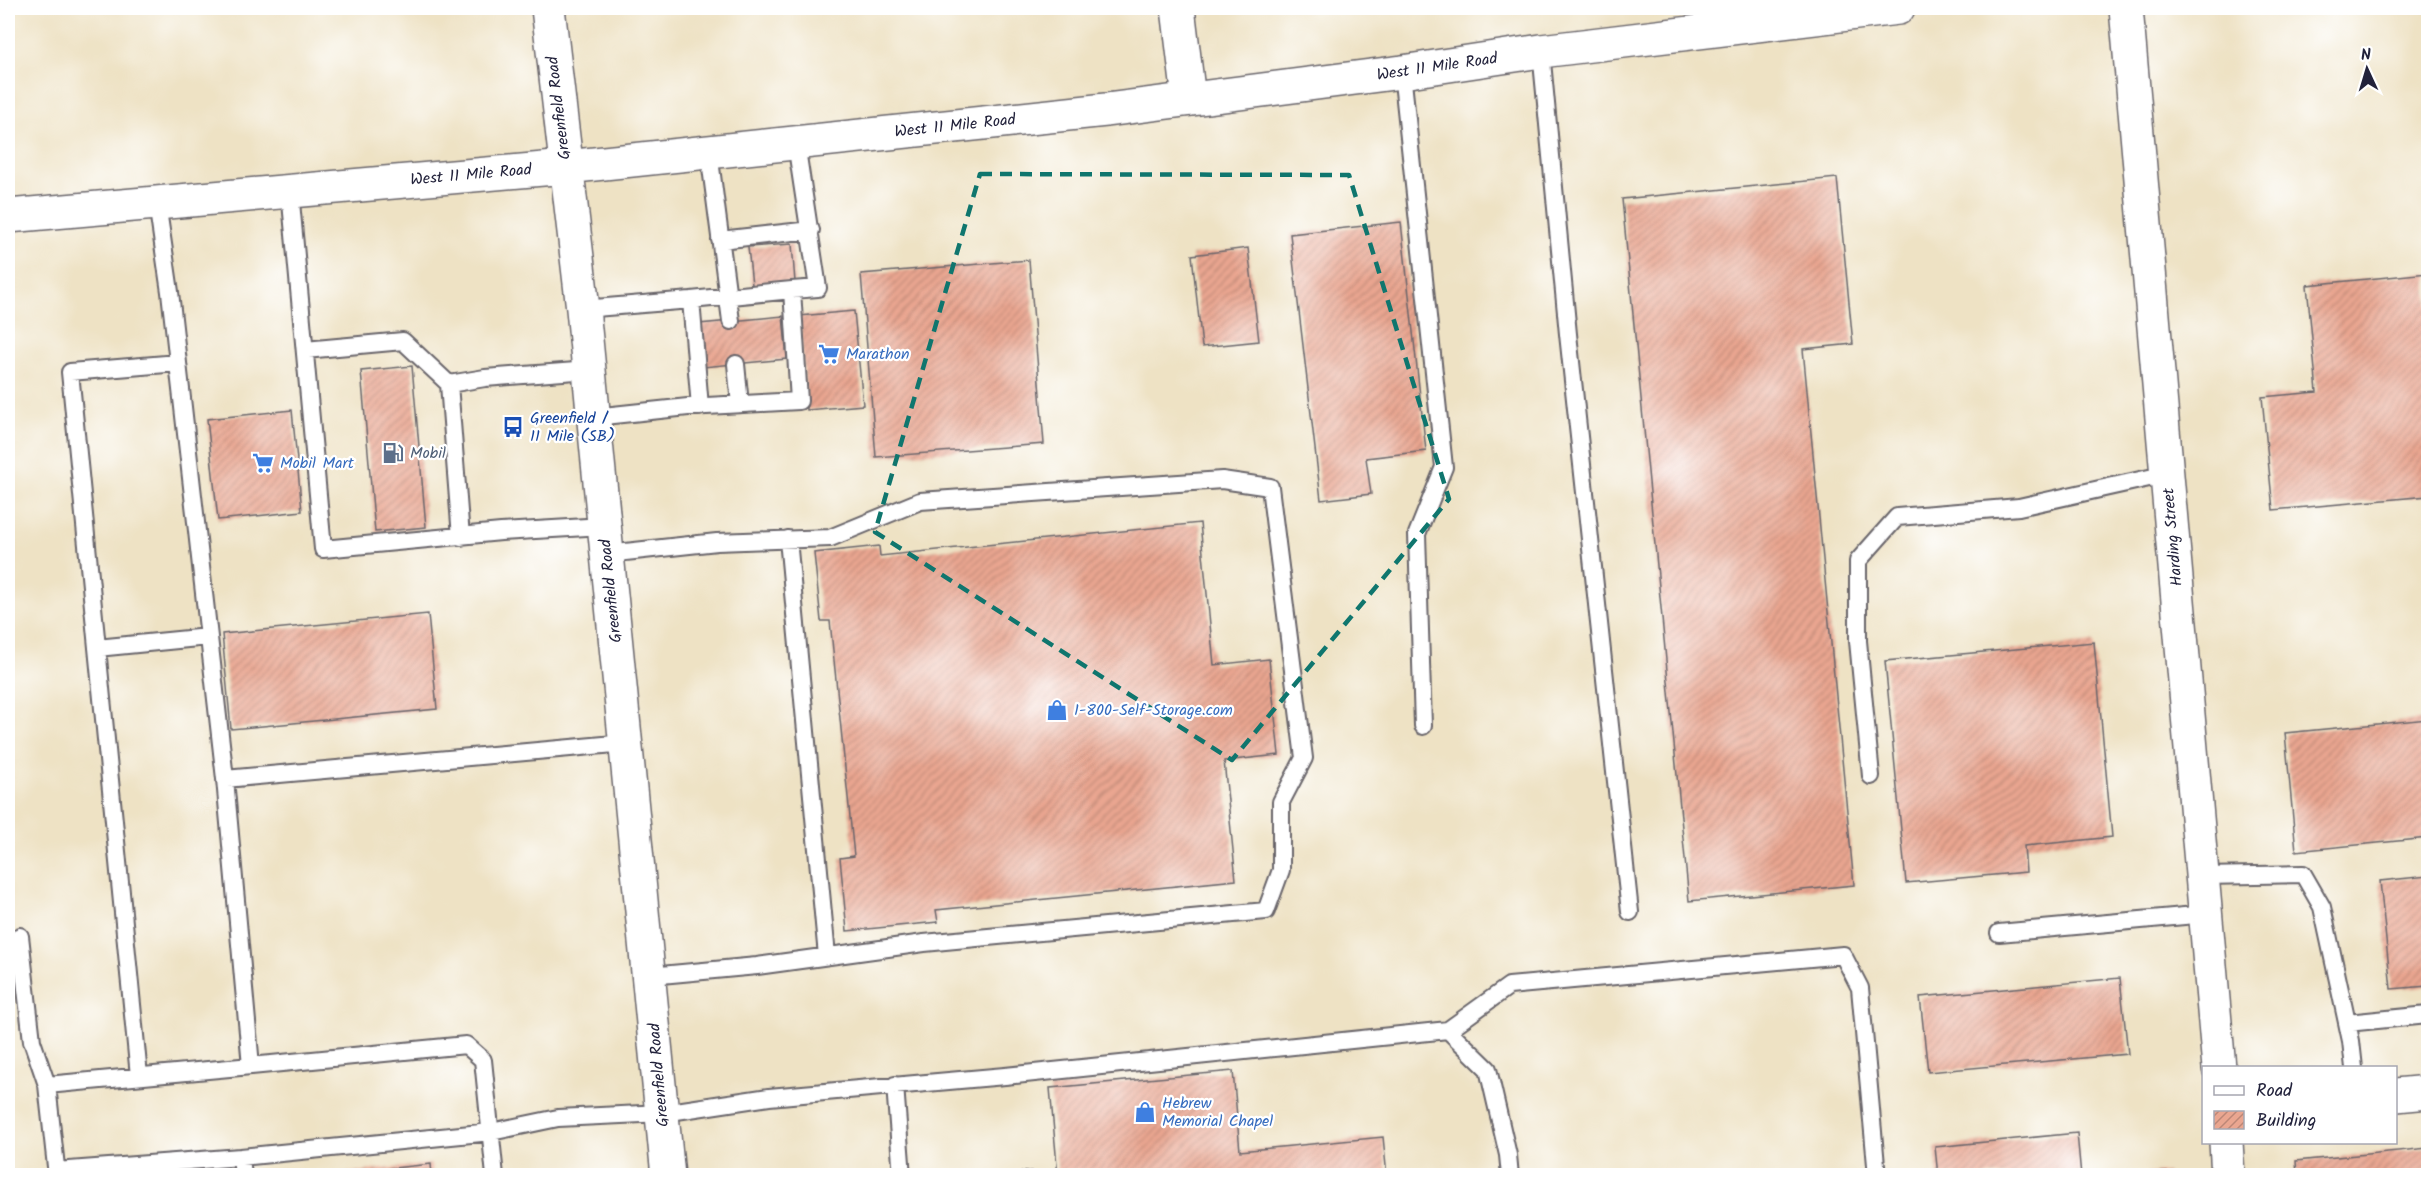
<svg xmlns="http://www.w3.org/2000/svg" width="2436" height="1183" font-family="Kalam,sans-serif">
<defs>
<pattern id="building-hatch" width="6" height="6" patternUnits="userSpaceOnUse" patternTransform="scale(1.5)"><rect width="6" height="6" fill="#eaa690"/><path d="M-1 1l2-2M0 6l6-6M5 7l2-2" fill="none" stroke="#bd8777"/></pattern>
</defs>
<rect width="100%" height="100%" fill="#fff"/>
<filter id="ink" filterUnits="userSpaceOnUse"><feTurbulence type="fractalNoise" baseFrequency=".0167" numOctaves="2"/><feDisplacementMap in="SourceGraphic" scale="12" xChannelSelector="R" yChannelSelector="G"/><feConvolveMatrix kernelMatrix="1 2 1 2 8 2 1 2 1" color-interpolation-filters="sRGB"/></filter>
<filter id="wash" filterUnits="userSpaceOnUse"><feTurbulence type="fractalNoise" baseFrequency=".008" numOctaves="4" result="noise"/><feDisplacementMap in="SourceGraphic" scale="24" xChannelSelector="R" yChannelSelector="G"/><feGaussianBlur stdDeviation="1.35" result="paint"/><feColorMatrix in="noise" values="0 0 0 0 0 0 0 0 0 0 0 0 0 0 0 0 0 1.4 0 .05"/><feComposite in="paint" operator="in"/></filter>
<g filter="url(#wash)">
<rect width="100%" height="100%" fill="#eee2c4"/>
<g id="blocks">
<path fill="url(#building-hatch)" d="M797,8H821V9L797,12Z
M1837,178L1853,344L1803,349L1854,885L1689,901L1622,199Z
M1401,222L1426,451L1366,458L1371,494L1321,500L1290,234Z
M792,244L795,282L752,285L748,247Z
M1248,248L1259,341L1202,347L1192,255Z
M1029,260L1044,444L876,457L861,274Z
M2428,273V496L2273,510L2262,397L2317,392L2307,285Z
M854,311L863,405L807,410L799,316Z
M783,316L787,359L703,367L699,324Z
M412,366L426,527L375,532L361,371Z
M292,410L302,511L218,520L207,419Z
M1200,523L1214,665L1269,659L1279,755L1224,761L1236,880L936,910L938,922L847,931L840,858L854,856L830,621H821L814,553L879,546L880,556Z
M428,614L437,709L231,729L222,634Z
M2094,642L2112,837L2024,846L2026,872L1906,883L1885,661Z
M2428,719V838L2296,851L2285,733Z
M2428,876V986L2391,989L2380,881Z
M2120,978L2128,1054L1928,1072L1920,997Z
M1233,1071L1240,1151L1383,1137L1387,1176H1058L1050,1088Z
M2077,1133L2081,1176H1938L1935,1147Z
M2428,1148V1176H2297L2296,1161Z
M431,1164L432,1176H337V1174Z
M1031,1171L1032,1176H1004V1174Z
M2167,1172L2168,1176H2144V1174Z"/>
</g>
</g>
<g filter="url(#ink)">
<use href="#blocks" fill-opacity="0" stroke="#69656b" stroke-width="1.5"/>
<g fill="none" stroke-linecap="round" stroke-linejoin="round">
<defs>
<path id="lane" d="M1541,51L1568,334L1630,912
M1402,72L1444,467L1417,534L1423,726
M709,152L731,321
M290,191L323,549L501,532L604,526
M720,240L811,230
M691,300L792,290
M583,309L691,300L700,407
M305,350L403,341L449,384L485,378L589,370
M736,364L740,404
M449,384L461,537
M594,417L688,407L799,401L792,290L818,288L796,143
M788,539L827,956
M607,554L717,542L830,538L920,501L1222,480L1270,487L1304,758L1281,802V870L1266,911L924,943L757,966L650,976
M97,648L208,637
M1871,776L1858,641V561L1897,517L2019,507L2167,474
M225,779L626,743
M2203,876L2303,874L2322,907L2351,1041L2354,1068
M1999,933L2206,914
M20,936L32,1041L47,1085
M2347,1023L2428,1015
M1448,1030L1488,1069L1508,1155L1510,1176
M251,1066L466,1045L483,1060L495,1176
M139,1076L70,372L178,363
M895,1085L902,1176
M241,1157L243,1176
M56,1171L241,1157L491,1132L558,1118L663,1113L769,1097L1005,1076L1448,1030L1509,986L1843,955L1860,988L1877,1176
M57,1176L47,1085L251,1066L225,779L170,292L157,203"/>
<path id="street" d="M1178,8L1189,99
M2126,8L2219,1068
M2396,1095L2428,1092
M2226,1142L2228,1176"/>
<path id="secondary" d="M548,8L583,309L668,1176
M8,216L566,167L1106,110L1402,72L1541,51L1898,8"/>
</defs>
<use href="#lane" stroke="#69656b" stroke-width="20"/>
<use href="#street" stroke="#69656b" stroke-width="36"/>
<use href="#secondary" stroke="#69656b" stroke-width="36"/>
<path stroke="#69656b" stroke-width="4" stroke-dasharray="1.5 4.5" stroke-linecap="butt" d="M16,1176L28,1174"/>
<use href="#lane" stroke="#fff" stroke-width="16"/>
<use href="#street" stroke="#fff" stroke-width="33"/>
<use href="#secondary" stroke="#fff" stroke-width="33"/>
</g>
</g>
<path fill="none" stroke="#0f766e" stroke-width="4.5" stroke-dasharray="12 8" stroke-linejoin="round" d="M980,174L1349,175L1449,499L1232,760L875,532Z"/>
<defs>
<symbol id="supermarket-bare" viewBox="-9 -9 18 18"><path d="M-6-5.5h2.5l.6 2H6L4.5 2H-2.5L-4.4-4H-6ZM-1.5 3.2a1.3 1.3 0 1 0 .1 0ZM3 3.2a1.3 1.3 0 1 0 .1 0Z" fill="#3f7fe0" stroke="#fff" stroke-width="2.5" paint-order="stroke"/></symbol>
<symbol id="bus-bare" viewBox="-9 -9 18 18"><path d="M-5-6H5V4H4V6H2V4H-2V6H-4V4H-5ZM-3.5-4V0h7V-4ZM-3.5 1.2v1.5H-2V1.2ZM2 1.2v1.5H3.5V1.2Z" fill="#1a4fb4" stroke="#fff" stroke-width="2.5" paint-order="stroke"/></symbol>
<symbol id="fuel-bare" viewBox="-9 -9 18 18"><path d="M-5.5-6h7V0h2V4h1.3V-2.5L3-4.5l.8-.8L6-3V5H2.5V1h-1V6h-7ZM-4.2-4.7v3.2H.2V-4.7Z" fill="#5c6f8a" stroke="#fff" stroke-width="2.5" paint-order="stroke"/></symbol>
<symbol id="shop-bare" viewBox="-9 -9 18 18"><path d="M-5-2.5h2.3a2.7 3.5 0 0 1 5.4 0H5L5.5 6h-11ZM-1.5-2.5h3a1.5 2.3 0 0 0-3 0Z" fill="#3f7fe0" stroke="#fff" stroke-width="2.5" paint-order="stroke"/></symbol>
</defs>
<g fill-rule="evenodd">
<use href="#supermarket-bare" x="814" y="339" width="30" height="30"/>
<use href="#bus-bare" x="498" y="412" width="30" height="30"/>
<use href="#fuel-bare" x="378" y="438" width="30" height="30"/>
<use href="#supermarket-bare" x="248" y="448" width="30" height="30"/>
<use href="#shop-bare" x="1042" y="695" width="30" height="30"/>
<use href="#shop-bare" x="1130" y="1097" width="30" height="30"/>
</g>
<g text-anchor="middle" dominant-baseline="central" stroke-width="4.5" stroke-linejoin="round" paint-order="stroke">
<g font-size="16" fill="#22223b" stroke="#fff">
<text transform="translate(1437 67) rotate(-8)">West 11 Mile Road</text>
<text transform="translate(559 108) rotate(-97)">Greenfield Road</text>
<text transform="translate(955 126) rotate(-6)">West 11 Mile Road</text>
<text transform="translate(471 175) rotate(-5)">West 11 Mile Road</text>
<text transform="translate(2173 537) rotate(-95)">Harding Street</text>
<text transform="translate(611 591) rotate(-96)">Greenfield Road</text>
<text transform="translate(659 1075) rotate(-95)">Greenfield Road</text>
</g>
<g font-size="16" fill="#366cbe" stroke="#fff" text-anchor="start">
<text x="846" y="354">Marathon</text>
<text x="280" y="463">Mobil Mart</text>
<text x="1074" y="710">1-800-Self-Storage.com</text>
<text x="1162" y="1103">Hebrew<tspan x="1162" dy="18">Memorial Chapel</tspan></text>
</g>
<g font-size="16" fill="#164399" stroke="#fff" text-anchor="start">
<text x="530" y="418">Greenfield /<tspan x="530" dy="18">11 Mile (SB)</tspan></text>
</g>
<g font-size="16" fill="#4e5e75" stroke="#fff" text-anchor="start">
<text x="410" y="453">Mobil</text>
</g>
</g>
<rect width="2436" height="1183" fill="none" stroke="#fff" stroke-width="30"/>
<rect x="2202" y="1066" width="195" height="78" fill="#ffffff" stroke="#a7a7b1" stroke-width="1.5"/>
<rect x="2214" y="1086" width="30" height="9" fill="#ffffff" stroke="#a7a7b1" stroke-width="1.5"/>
<text x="2256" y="1096" font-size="18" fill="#22223b">Road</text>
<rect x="2214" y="1111" width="30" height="18" fill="url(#building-hatch)" stroke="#a7a7b1" stroke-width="1.5"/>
<text x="2256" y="1126" font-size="18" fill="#22223b">Building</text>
<g transform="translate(2367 69) rotate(356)" stroke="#ffffff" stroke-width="4.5" paint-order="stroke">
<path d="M0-4.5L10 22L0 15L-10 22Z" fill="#22223b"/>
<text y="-9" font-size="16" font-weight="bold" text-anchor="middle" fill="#22223b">N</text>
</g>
</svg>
